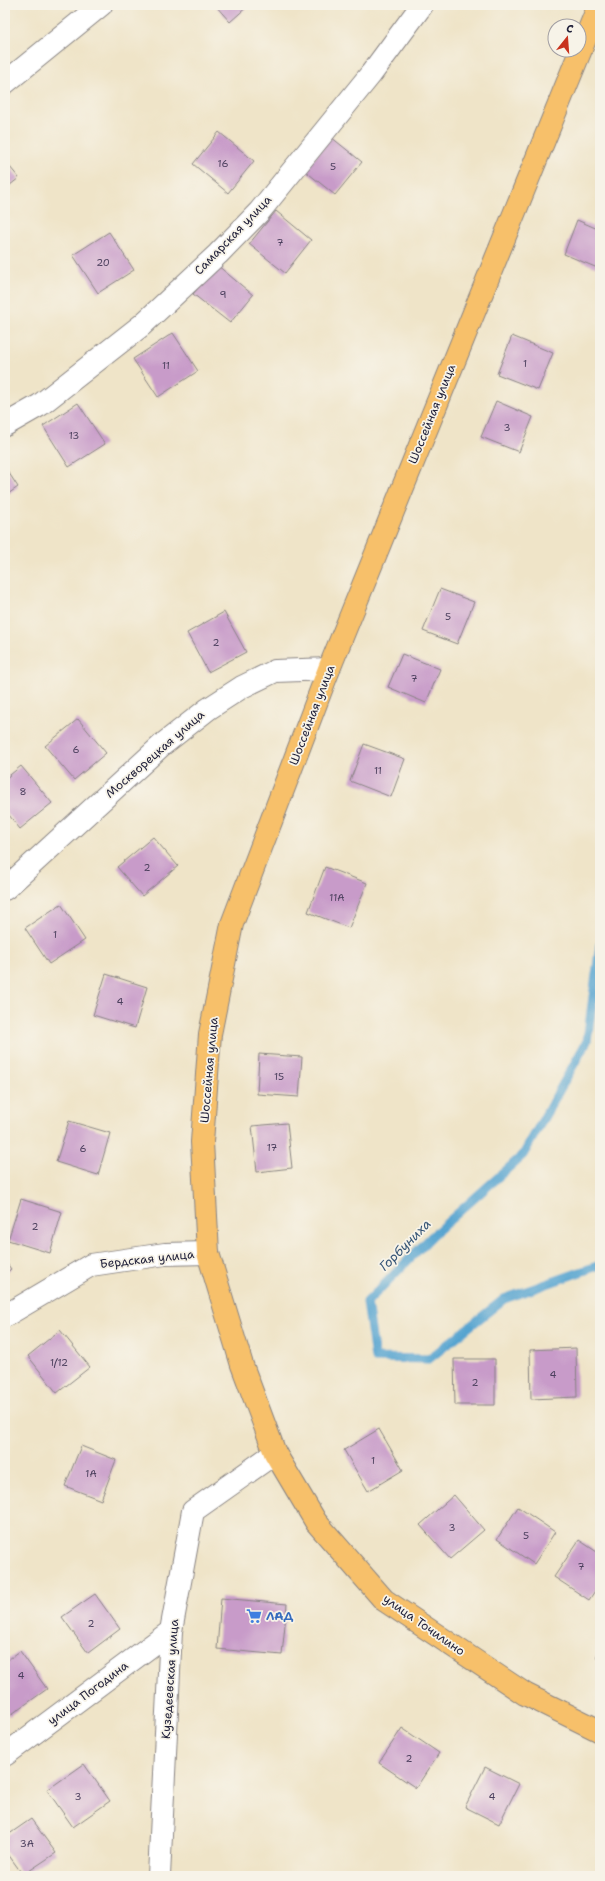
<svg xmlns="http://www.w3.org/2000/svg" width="605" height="1881" font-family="'Shantell Sans',sans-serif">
<rect width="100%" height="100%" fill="#f7f3e8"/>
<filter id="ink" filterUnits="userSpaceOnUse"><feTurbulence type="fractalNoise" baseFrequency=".025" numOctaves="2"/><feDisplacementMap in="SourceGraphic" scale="8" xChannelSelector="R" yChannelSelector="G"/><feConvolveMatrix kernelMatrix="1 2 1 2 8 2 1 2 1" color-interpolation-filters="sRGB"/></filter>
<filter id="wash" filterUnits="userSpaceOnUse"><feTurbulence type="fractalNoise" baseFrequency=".012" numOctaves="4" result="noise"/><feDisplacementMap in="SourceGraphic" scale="16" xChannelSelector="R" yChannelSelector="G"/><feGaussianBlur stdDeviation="0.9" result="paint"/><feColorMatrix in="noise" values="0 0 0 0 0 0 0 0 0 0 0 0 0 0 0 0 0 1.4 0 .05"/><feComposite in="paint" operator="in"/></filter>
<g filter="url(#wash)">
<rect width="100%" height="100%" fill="#efe4c8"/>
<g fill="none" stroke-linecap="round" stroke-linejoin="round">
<path stroke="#57a4d0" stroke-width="9" d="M600,945L587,1041L523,1155L432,1236L367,1302L375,1358L429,1359L504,1299L600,1265"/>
</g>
<g id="blocks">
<path fill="#c89bc9" d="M215,5H249L230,22Z
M219,132L254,161L228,193L193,164Z
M331,137L362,162L335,195L304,170Z
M5,161L19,178L5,189Z
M276,211L311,240L285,273L249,244Z
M577,220L600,230V269L564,254Z
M109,232L134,270L98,293L73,255Z
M217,265L253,295L230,323L193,294Z
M173,333L198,371L158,397L133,359Z
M512,336L553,353L538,390L497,374Z
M496,401L533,417L519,452L481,437Z
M78,403L105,444L69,467L43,426Z
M5,467L18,487L5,496Z
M440,589L474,602L457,644L423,631Z
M224,612L246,652L208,672L187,633Z
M402,654L440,669L426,703L388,687Z
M78,719L106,753L74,780L45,746Z
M364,744L405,759L391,797L350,781Z
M21,766L52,803L20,829L5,810V779Z
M153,837L178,866L142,896L117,867Z
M325,867L367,883L349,928L308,912Z
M61,904L85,940L49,964L25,928Z
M106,974L147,987L135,1028L93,1015Z
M259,1054L302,1057L299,1097L257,1094Z
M69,1121L110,1133L98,1175L56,1162Z
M287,1123L292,1168L257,1172L252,1126Z
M21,1199L62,1212L50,1253L8,1240Z
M5,1261L11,1269L5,1274Z
M60,1330L90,1367L57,1393L28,1356Z
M576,1348L577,1397L531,1399L530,1350Z
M454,1359H495V1405H455Z
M379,1429L403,1470L368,1491L344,1450Z
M81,1446L116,1460L101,1500L65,1486Z
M454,1495L484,1530L450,1559L420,1525Z
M518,1507L555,1532L534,1564L497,1539Z
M579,1540L600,1554V1583L589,1600L554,1577Z
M95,1594L120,1629L88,1653L62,1617Z
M221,1598L287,1604L282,1655L217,1649Z
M600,1647V1659L596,1658Z
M20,1651L47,1689L9,1716L5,1710V1662Z
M402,1728L439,1753L416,1788L379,1763Z
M84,1764L110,1801L73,1827L47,1790Z
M485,1767L519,1784L499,1824L465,1807Z
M31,1819L56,1853L23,1875L5,1850V1837Z"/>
</g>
</g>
<g filter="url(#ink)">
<use href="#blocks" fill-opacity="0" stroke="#888382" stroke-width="1"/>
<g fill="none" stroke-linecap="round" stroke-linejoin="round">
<defs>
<path id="minor" d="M5,83L101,5
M5,425L40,405L142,325L218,254L259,212L371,74L422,5
M5,889L162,745L208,709L242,687L275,671L329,669
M5,1316L91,1265L165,1254L208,1253
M5,1755L171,1631
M159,1876L171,1631L193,1511L275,1453"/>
<path id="major" d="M599,5L329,669L232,924L210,1034L202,1142L208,1253L242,1365L275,1453L316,1522L384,1600L525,1694L600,1731"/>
</defs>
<use href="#minor" stroke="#888382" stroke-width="24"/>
<use href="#major" stroke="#888382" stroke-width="24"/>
<use href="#minor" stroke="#fff" stroke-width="22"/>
<use href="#major" stroke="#f7c06b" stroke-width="22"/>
</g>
</g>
<defs>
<symbol id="supermarket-bare" viewBox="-9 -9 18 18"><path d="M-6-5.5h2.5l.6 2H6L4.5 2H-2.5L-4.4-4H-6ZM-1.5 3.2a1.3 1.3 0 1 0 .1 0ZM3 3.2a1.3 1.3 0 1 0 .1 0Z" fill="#3f7fe0" stroke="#f7f3e8" stroke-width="2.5" paint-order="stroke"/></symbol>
</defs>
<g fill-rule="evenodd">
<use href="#supermarket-bare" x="243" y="1605" width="22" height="22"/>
</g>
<g text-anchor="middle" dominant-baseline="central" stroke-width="3.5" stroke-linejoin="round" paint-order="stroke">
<g font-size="10" fill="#4c405e">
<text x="223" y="163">16</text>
<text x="333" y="166">5</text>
<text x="280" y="242">7</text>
<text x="103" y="262">20</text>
<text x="223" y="294">9</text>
<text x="525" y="363">1</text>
<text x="166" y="365">11</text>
<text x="507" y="427">3</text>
<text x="74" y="435">13</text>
<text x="448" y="616">5</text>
<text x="216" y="642">2</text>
<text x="414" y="678">7</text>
<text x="76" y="749">6</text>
<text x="378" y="770">11</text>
<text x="23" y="791">8</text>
<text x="147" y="867">2</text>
<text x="337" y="897">11А</text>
<text x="55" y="934">1</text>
<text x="120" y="1001">4</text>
<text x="279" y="1076">15</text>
<text x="272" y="1147">17</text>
<text x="83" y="1148">6</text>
<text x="35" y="1226">2</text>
<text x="59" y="1362">1/12</text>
<text x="553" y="1374">4</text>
<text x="475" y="1382">2</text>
<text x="373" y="1460">1</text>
<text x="91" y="1473">1А</text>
<text x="452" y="1527">3</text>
<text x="526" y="1535">5</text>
<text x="581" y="1566">7</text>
<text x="91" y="1623">2</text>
<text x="21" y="1675">4</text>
<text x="409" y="1758">2</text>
<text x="78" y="1796">3</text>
<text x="492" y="1796">4</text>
<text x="27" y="1843">3А</text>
</g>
<g font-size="12" fill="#22223b" stroke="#f7f3e8">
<text transform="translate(233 235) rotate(-46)">Самарская улица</text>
<text transform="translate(432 414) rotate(-68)">Шоссейная улица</text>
<text transform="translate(312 715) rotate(-69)">Шоссейная улица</text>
<text transform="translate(155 754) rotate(-41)">Москворецкая улица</text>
<text transform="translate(209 1070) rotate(-85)">Шоссейная улица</text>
<text transform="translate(147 1259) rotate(-6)">Бердская улица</text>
<text transform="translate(424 1625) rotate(35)">улица Точилино</text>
<text transform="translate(170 1679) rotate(-86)">Кузедеевская улица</text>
<text transform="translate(88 1693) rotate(-37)">улица Погодина</text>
</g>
<g font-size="12" font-weight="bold" fill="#366cbe" stroke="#f7f3e8" text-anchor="start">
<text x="266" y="1616">ЛАД</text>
</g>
<g font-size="13" font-style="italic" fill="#375677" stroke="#f7f3e8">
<text transform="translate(405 1245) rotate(-45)">Горбуниха</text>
</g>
</g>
<rect width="605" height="1881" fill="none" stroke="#f7f3e8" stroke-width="20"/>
<g transform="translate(567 38) rotate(17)"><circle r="19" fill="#f7f3e8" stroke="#a29fa3"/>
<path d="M0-3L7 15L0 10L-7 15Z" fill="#c8321e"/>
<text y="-6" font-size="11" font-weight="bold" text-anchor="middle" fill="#22223b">С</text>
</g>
</svg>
